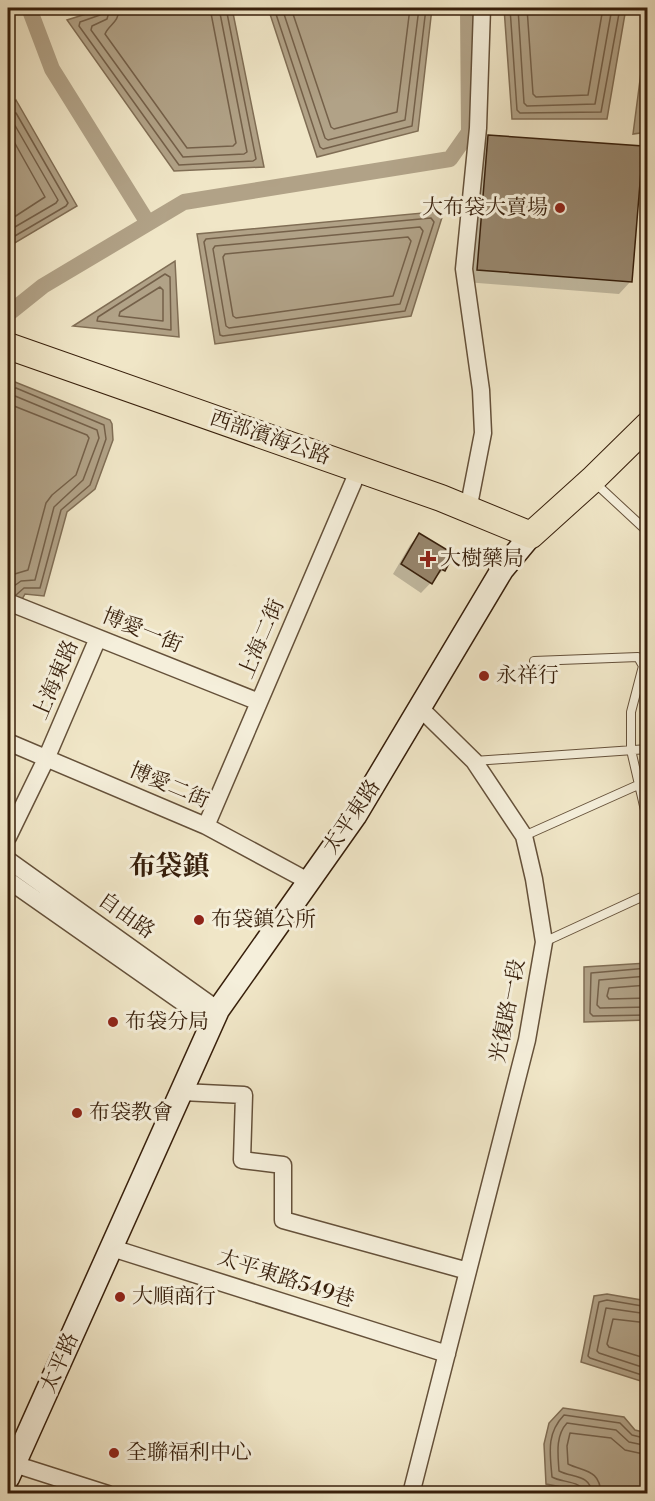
<svg xmlns="http://www.w3.org/2000/svg" width="655" height="1501" font-family="'Libre Bodoni','Noto Serif TC',serif">
<rect width="100%" height="100%" fill="#f0e6c7"/>
<filter id="stains"><feTurbulence type="fractalNoise" baseFrequency=".00333" numOctaves="4"/><feColorMatrix values="0 0 0 0 .2 0 0 0 0 .09 0 0 0 0 .02 0 0 0 .5 -.17"/></filter>
<radialGradient id="worn" r=".72"><stop offset=".6" stop-color="#630" stop-opacity="0"/><stop offset="1" stop-color="#630" stop-opacity=".3"/></radialGradient>
<path fill="#b1a287" stroke="#806e55" stroke-width="1.5" d="M105,8H232L264,167L174,171L67,20Z
M268,8H432L418,131L317,157Z
M504,8H626L607,119H512Z
M647,26V132L633,134Z
M16,100L77,206L8,247V110Z
M444,211L411,316L215,344L197,234Z
M175,261L179,337L73,326Z
M15,382L110,420L112,424L113,440L95,489L67,512L44,596L25,594L20,603L8,598V384Z
M647,963V1020L584,1022V967Z
M607,1294L647,1301V1383L581,1362L594,1296Z
M563,1408L624,1417L635,1430L647,1433V1493H593L546,1484L544,1444L549,1423Z"/>
<path fill="#0003" d="M488,136L631,281L619,294L465,282L476,149Z
M419,535L443,570L421,593L393,574L410,545Z"/>
<g fill="none" stroke-linecap="round" stroke-linejoin="round">
<path stroke="#746049" stroke-width="1.5" d="M103,8L100,15L80,22L79,26L179,165L253,161L256,159L226,8
M110,8L107,19L92,26L91,30L183,157L244,154L247,152L219,8
M119,8C119,23 109,24 105,34L187,148L233,146L236,143L210,8
M274,8L320,147L323,149L412,126L426,8
M282,8L325,138L328,140L405,120L419,8
M291,8L331,127L334,129L397,112L410,8
M510,8L517,110L520,113L601,112L620,8
M518,8L524,103L527,106L595,104L612,8
M527,8L533,94L536,97L588,95L603,8
M648,72L641,124L642,126L648,127
M8,113H16L68,203L66,206L8,240
M8,120L13,122L58,200L56,203L8,231
M8,131L45,197L8,221
M431,218L434,222L405,311L223,336L220,335L204,242L206,239Z
M420,227L423,231L400,304L229,328L226,326L213,249L215,246Z
M408,237L411,241L393,296L236,318L233,316L223,257L225,254Z
M165,274L170,277L171,330L97,321L98,317Z
M160,287L163,290V321L119,316L120,312Z
M8,389L16,388L104,425L106,439L90,485L61,510L40,588H24L16,595
M8,397L15,396L97,430L99,438L83,480L54,507L35,580L21,581L14,586L8,585
M8,406H14L87,435L89,438L76,475L52,495L46,503L28,570L8,576
M648,968L591,973L590,1013L593,1016L648,1015
M648,976L599,980L597,1005L600,1008L648,1007
M648,985L609,988L607,996L609,999L648,998
M648,1307L607,1300L599,1302L588,1356L590,1358L648,1377
M648,1314L606,1308L597,1351L599,1353L648,1369
M648,1323L613,1319L607,1344L609,1347L648,1359
M585,1494C582,1480 562,1483 552,1477C550,1453 546,1434 564,1415L620,1423L632,1435L648,1439
M592,1494C591,1474 572,1478 559,1471C558,1455 555,1436 567,1423L616,1430L629,1442L648,1446
M601,1494C600,1469 584,1472 568,1464L567,1446L570,1433L611,1438L625,1450L648,1455"/>
<path stroke="#b1a287" stroke-width="16" d="M29,8L52,69L148,223
M8,314L43,286L184,202L450,159L469,132L468,8"/>
</g>
<path fill="#97866d" stroke="#371f0b" stroke-width="1.5" d="M488,135L643,146L632,282L477,270Z
M419,533L454,554L445,571L441,569L432,584L401,564Z"/>
<g fill="none" stroke-linecap="round" stroke-linejoin="round">
<defs>
<path id="lane" d="M593,481L648,532
M534,661L638,657L643,666L631,712V750L648,823
M474,761L648,749
M524,836L638,785L648,783
M544,942L648,894"/>
<path id="street" d="M468,510L483,433L481,390L464,269L478,128L482,8
M8,602L259,702
M8,742L206,826L308,881
M206,826L359,469
M8,837L46,759L98,638
M8,860L218,1010
M8,880L212,1023
M182,1092L244,1095L242,1160L283,1165V1220L468,1271
M112,1248L447,1354
M14,1464L108,1494
M411,1494L527,1040L544,942L534,879L524,836L474,761L420,708"/>
<path id="secondary" d="M8,1478L218,1010L355,816L502,570L531,535"/>
<path id="primary" d="M8,346L441,498L531,535L592,480L648,425"/>
</defs>
<use href="#lane" stroke="#65513a" stroke-width="10"/>
<use href="#street" stroke="#65513a" stroke-width="19"/>
<use href="#secondary" stroke="#371f0b" stroke-width="25"/>
<use href="#primary" stroke="#371f0b" stroke-width="28"/>
<use href="#lane" stroke="#f5efdb" stroke-width="8"/>
<use href="#street" stroke="#f5efdb" stroke-width="16"/>
<use href="#secondary" stroke="#f5efdb" stroke-width="22"/>
<use href="#primary" stroke="#f0e6c7" stroke-width="26"/>
</g>
<g fill="#8f2418" stroke="#f5efdb" stroke-width="2">
<circle cx="560" cy="208" r="6"/>
<path d="M425 550h6v6h6v6h-6v6h-6v-6h-6v-6h6z"/>
<circle cx="484" cy="676" r="6"/>
<circle cx="199" cy="920" r="6"/>
<circle cx="113" cy="1022" r="6"/>
<circle cx="77" cy="1113" r="6"/>
<circle cx="120" cy="1297" r="6"/>
<circle cx="114" cy="1453" r="6"/>
</g>
<g text-anchor="middle" dominant-baseline="central" stroke-width="6" stroke-linejoin="round" paint-order="stroke">
<g font-size="21" fill="#371f0b" stroke="#f5efdb" text-anchor="start">
<text x="548" y="208" text-anchor="end">大布袋大賣場</text>
<text x="440" y="559">大樹藥局</text>
<text x="496" y="676">永祥行</text>
<text x="211" y="920">布袋鎮公所</text>
<text x="125" y="1022">布袋分局</text>
<text x="89" y="1113">布袋教會</text>
<text x="132" y="1297">大順商行</text>
<text x="126" y="1453">全聯福利中心</text>
</g>
<g font-size="21" fill="#371f0b" stroke="#f5efdb">
<text transform="translate(270 438) rotate(19)">西部濱海公路</text>
<text transform="translate(142 631) rotate(22)">博愛一街</text>
<text transform="translate(262 639) rotate(-67)">上海二街</text>
<text transform="translate(56 680) rotate(-67)">上海東路</text>
<text transform="translate(169 786) rotate(23)">博愛二街</text>
<text transform="translate(352 817) rotate(-56)">太平東路</text>
<text transform="translate(126 916) rotate(35)">自由路</text>
<text transform="translate(508 1011) rotate(-79)">光復路一段</text>
<text transform="translate(286 1279) rotate(18)">太平東路549巷</text>
<text transform="translate(60 1363) rotate(-66)">太平路</text>
</g>
<g font-size="27" font-weight="bold" fill="#371f0b" stroke="#f5efdb">
<text x="169" y="867">布袋鎮</text>
</g>
</g>
<rect width="655" height="1501" fill="none" stroke="#f0e6c7" stroke-width="30"/>
<rect x="9" y="9" width="637" height="1483" fill="none" stroke="#371f0b" stroke-width="3"/>
<rect x="15" y="15" width="625" height="1471" fill="none" stroke="#371f0b" stroke-width="1.5"/>
<rect width="100%" height="100%" filter="url(#stains)"/>
<rect width="100%" height="100%" fill="url(#worn)"/>
</svg>
